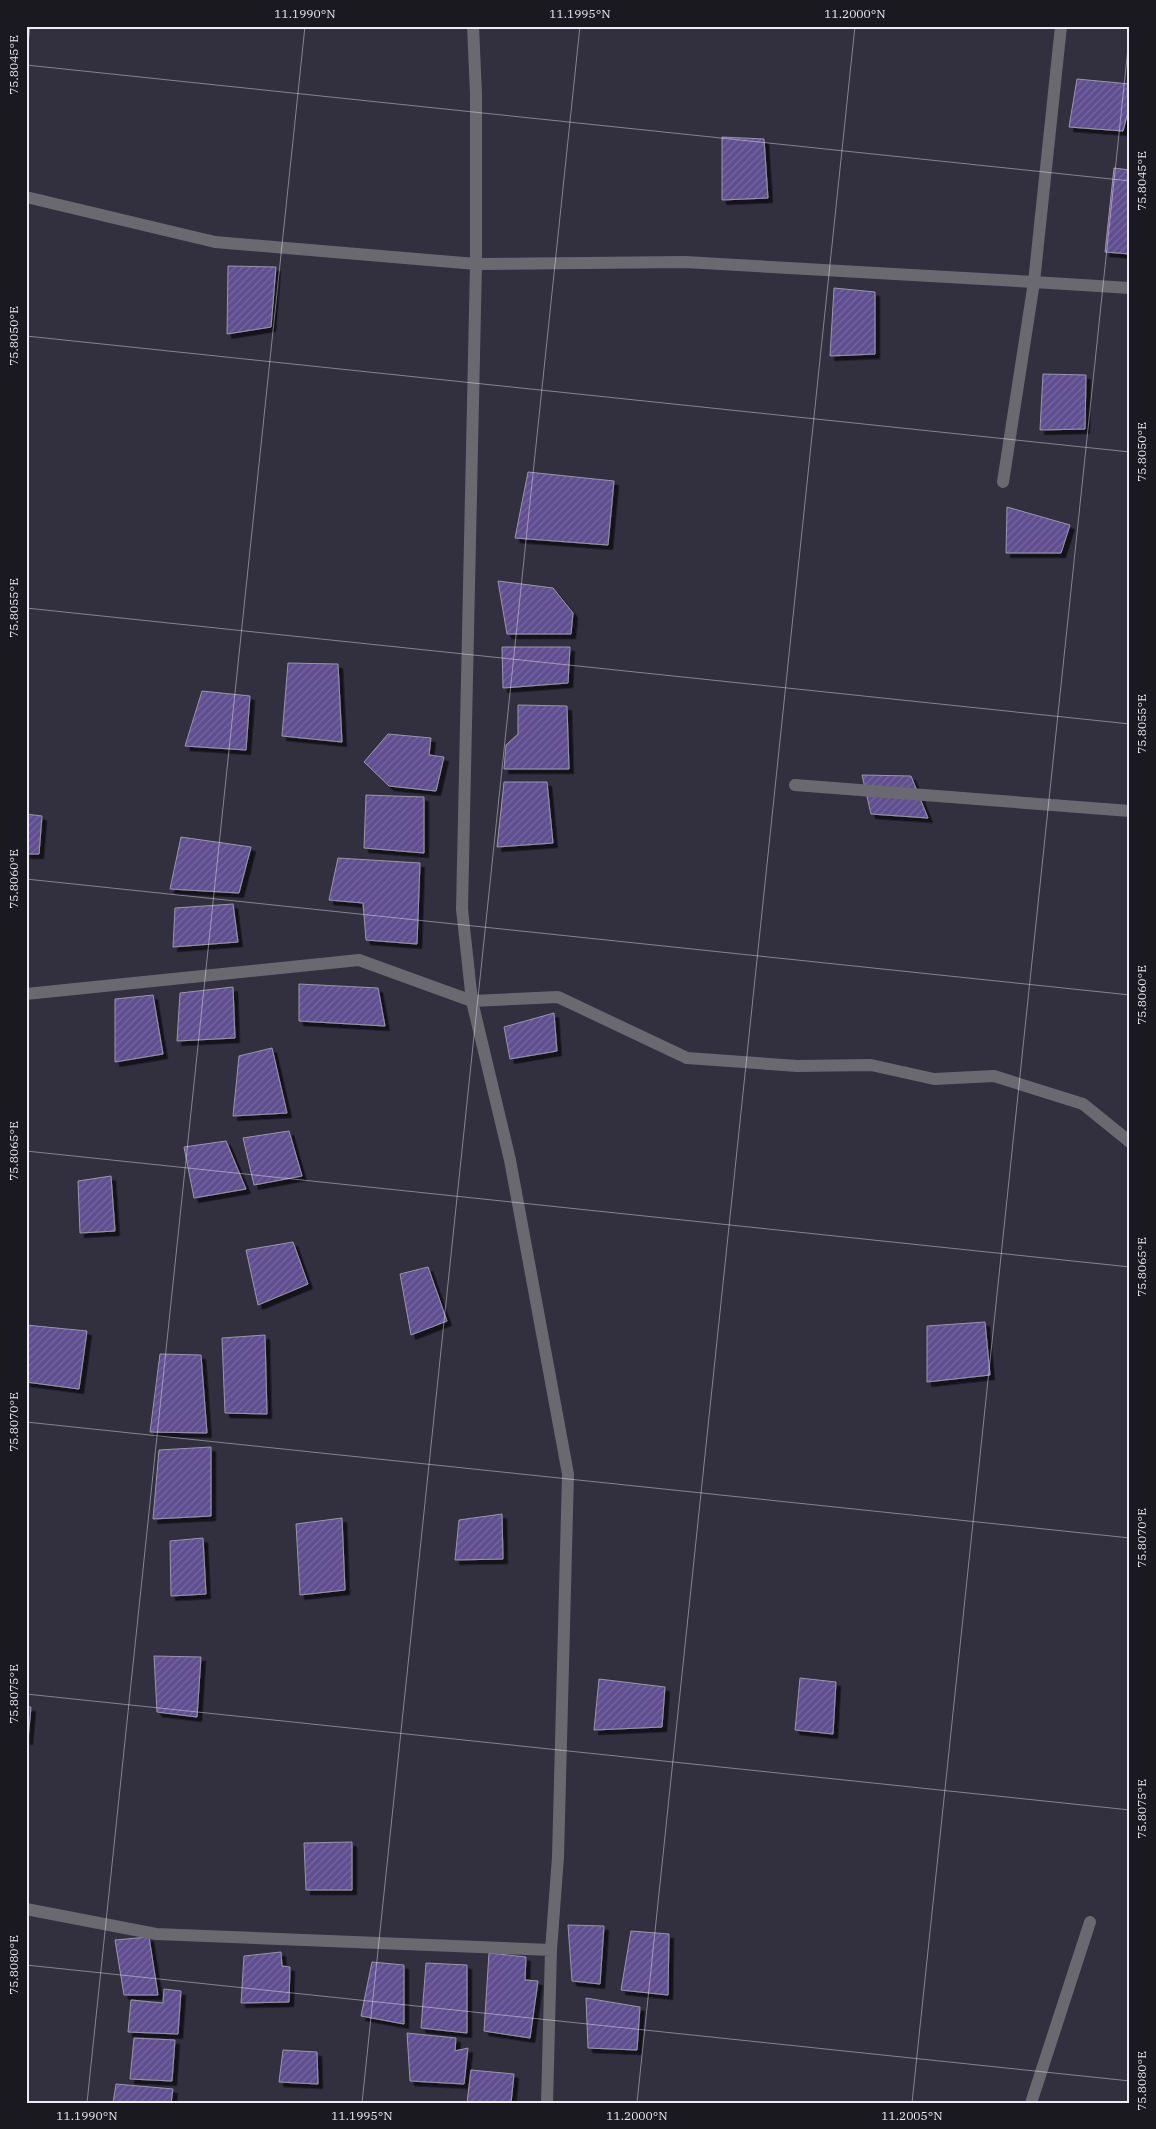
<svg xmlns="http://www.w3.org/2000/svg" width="1156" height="2129" font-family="'IBM Plex Serif',serif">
<defs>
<pattern id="building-hatch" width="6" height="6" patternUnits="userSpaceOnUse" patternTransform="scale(1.25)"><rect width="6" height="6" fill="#5e4f90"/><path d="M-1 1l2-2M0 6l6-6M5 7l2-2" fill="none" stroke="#7568a0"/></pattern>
<filter id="shadow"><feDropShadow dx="4.5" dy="4.5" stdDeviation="0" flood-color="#0009"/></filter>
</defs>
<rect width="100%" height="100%" fill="#322f3e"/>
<path fill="url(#building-hatch)" stroke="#9a97a8" filter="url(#shadow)" d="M1077,79L1130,84V104L1123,131L1069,127Z
M722,137L764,139L768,198L722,200Z
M1114,168L1130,170V254L1105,252Z
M228,266L276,267L271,327L227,334Z
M834,288L875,292V354L830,356Z
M1043,374L1086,375L1085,429L1040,430Z
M528,472L614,481L608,545L515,538Z
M1007,507L1070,525L1061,553H1006Z
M498,581L553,588L573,613L571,634H507Z
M502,647H570L568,683L503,688Z
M288,663L338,664L342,742L282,736Z
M202,691L250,696L246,750L185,746Z
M518,705L567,706L569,769H504L506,745L518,734Z
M388,734L431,738L429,755L444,757L436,791L389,786L364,762Z
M862,775L911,776L928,818L871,814Z
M504,782H547L553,843L497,847Z
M366,795L424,797V853L364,848Z
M26,814L42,816L39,854H26Z
M181,837L251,847L239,893L170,889Z
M338,858L420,863L417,944L366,940L363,903L329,900Z
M233,904L238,942L173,947L175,908Z
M299,984L378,988L385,1026L299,1021Z
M233,987L235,1038L177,1041L180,993Z
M153,995L163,1054L115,1062V999Z
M554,1013L557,1051L510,1059L504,1027Z
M272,1048L287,1113L233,1116L239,1056Z
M289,1131L302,1176L254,1185L243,1138Z
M226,1141L246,1189L194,1198L184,1147Z
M111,1176L115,1231L80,1233L78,1181Z
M293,1242L308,1284L258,1305L246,1250Z
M428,1267L447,1321L411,1335L400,1274Z
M985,1322L990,1375L927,1382V1326Z
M26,1325L87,1331L79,1389L26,1382Z
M265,1335L267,1414L225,1413L222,1338Z
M160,1354L201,1355L207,1433L150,1432Z
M211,1447V1516L153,1519L159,1450Z
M502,1514L503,1559L455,1560L459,1520Z
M342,1518L345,1590L300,1595L296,1524Z
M203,1538L206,1594L171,1596L170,1541Z
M154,1656L201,1657L197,1717L157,1712Z
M800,1678L836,1682L833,1734L795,1730Z
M599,1679L665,1687L662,1727L594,1730Z
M26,1707H31L28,1740H26Z
M352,1842V1890H306L304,1843Z
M568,1925L604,1926L600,1984L572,1981Z
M631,1931L669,1934L668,1995L621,1990Z
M149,1937L158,1995H124L115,1940Z
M281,1952L282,1966L290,1967L289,2002L241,2003L244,1956Z
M489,1953L526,1957L525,1980L538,1981L530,2038L484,2031Z
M372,1962L404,1965V2024L361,2016Z
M426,1963L467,1965V2033L421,2028Z
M164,1989L181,1991L178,2034L128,2032L131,2000L163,2003Z
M586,1998L640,2007L637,2050L588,2048Z
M407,2033L456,2038L455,2051L468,2048L464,2084L410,2081Z
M134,2038L175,2040L172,2081L130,2079Z
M283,2050L317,2052L318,2084L279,2082Z
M471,2070L514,2074L511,2103H467Z
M116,2084L173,2089L171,2103H113Z"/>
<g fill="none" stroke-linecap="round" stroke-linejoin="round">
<path stroke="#6a6970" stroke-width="12" d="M473,26L476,94V264L462,909L472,1001L510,1160L568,1474L558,1857L551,1950L547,2103
M1061,26L1034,282L1130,288
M26,197L215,242L476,264L685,262L1034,282L1003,482
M795,785L1130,811
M26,994L359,960L472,1001L558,997L687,1058L797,1066L871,1065L934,1079L994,1076L1083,1104L1130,1142
M26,1909L156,1934L551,1950
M1031,2103L1090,1922"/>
</g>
<path fill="none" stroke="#edecf5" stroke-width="1" stroke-opacity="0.45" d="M26,64L30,26M26,65L1130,181M26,336L1130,452M26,608L1130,724M26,879L1130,995M26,1151L1130,1267M26,1422L1130,1538M26,1694L1130,1810M26,1965L1130,2081M87,2103L305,26M362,2103L580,26M637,2103L855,26M912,2103L1130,29"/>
<rect width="1156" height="2129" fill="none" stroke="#1a191f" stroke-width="55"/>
<rect x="28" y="28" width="1100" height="2074" fill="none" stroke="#edecf5" stroke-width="2"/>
<g font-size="12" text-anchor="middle" fill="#edecf5">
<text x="305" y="18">11.1990°N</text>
<text x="580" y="18">11.1995°N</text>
<text x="855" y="18">11.2000°N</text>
<text transform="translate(14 65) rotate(-90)" y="4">75.8045°E</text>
<text transform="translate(1142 181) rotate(-90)" y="4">75.8045°E</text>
<text transform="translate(14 336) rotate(-90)" y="4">75.8050°E</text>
<text transform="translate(1142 452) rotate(-90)" y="4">75.8050°E</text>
<text transform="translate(14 608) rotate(-90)" y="4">75.8055°E</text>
<text transform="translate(1142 724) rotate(-90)" y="4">75.8055°E</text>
<text transform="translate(14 879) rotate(-90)" y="4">75.8060°E</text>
<text transform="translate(1142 995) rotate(-90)" y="4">75.8060°E</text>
<text transform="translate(14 1151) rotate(-90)" y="4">75.8065°E</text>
<text transform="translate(1142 1267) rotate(-90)" y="4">75.8065°E</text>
<text transform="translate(14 1422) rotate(-90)" y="4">75.8070°E</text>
<text transform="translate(1142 1538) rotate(-90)" y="4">75.8070°E</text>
<text transform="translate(14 1694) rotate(-90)" y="4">75.8075°E</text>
<text transform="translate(1142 1809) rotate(-90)" y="4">75.8075°E</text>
<text transform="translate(14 1965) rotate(-90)" y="4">75.8080°E</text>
<text transform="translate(1142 2081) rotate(-90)" y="4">75.8080°E</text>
<text x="87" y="2120">11.1990°N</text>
<text x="362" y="2120">11.1995°N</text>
<text x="637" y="2120">11.2000°N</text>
<text x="912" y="2120">11.2005°N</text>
</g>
</svg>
